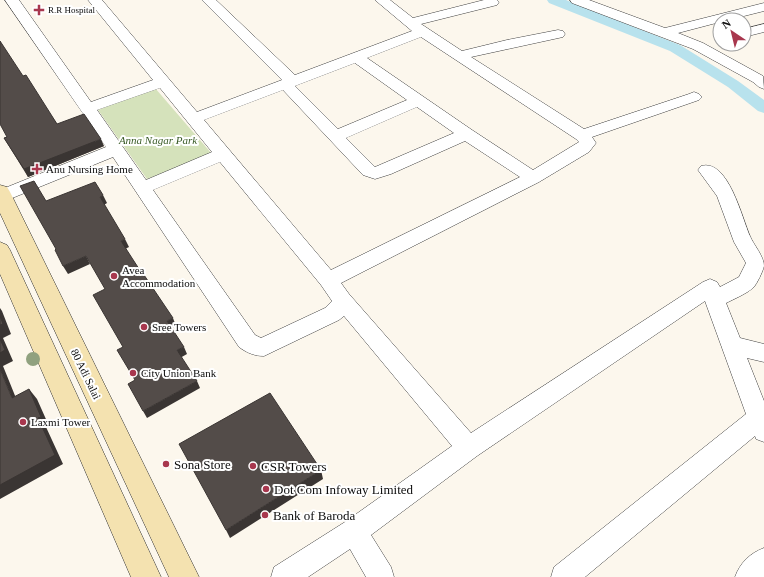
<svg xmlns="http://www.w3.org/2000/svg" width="764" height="577" font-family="Georgia,serif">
<rect width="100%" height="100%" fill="#fcf7ed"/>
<path fill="#d5e2bb" d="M155,88L212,154L147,179L98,110Z"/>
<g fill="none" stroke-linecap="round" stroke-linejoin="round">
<path fill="#b8e2ed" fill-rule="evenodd" d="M547,0H566L680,45L738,81L764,100V113L758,111L728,87L670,51L549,3Z"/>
<defs>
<path id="minor" d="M5,0H19L91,102L153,80L88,0H102L197,112L282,80L202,0H216L295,75L412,31L375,0H390L413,18L484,0H497L499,2L497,5L421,24L462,51L507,40L558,30L563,31L565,34L563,37L471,57L584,129L689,94L694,92L699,94L702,97L699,100L592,137L596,143L589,152L539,182L341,283L349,294L471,433L703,282L710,279L717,282L720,287L739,277L746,263L734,242L717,196L698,170L701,166C728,158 742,218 750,236C753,244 764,256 764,266C763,271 757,284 753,288C746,294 734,299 726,303L740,338L764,344V362L747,358L764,401V442L756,439L755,436L585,577H551L554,567L746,414L705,301L477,456L371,535L391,567L394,577H366L350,549L308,577H271L274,567L345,522L452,446L344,316L339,320L264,356C255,356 247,353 239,347L113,157L0,203V190L106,147ZM421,37L576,139L579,142L533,170L472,130L367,58ZM355,63L407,100L338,129L295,86ZM160,88L212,152L146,180L97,110ZM283,90L363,175L375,179L391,174L465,141L520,177L331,270L204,120ZM417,107L454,133L375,167L346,138ZM220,162L321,285L332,301L325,308L261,338L255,335L153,190Z
M570,0H589L665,28L764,3V11L728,20H720V22L678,33L703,43L763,76L764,89L759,87L753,82L693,49L572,3Z
M764,24V32L744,37V29Z
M764,548V577H735C740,563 750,553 764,548Z"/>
<path id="secondary" d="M0,185L7,187L10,192L199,577H169L0,213Z
M0,242L7,245L10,250L161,577H131L0,274Z"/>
</defs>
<use href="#minor" stroke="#3f3f3f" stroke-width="1"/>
<use href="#secondary" stroke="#2e2e2e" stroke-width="1"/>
<use href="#minor" fill="#fff" fill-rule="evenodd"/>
<use href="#secondary" fill="#f4e2b0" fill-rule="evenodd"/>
</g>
<circle fill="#90a17f" cx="33" cy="359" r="7"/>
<path fill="#47413f" d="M23,76L57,124L104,146L28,177L4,138L7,137Z"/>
<path fill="#3a3533" d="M101,139L104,146L28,177L24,169Z
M103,195L107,203L104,205L100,197Z
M125,239L129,247L125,249L121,241Z
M86,256L90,264L68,274L63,266Z
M0,308L2,311L11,334L3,338L13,361L3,366L20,408L12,398L0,369Z
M173,318L176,326L170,329L167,321Z
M184,347L187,354L180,358L177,350Z
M197,381L200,388L147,418L143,411Z
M29,389L37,399L49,426L46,427L63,464L0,499V485L38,418Z
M321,470L323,479L230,538L226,530Z"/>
<path fill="#534c49" stroke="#3a3533" d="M0,41L23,76L26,75L57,124L84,114L101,139L24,169L4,138L7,137L0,124Z
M34,181L46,201L95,182L103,195L100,197L125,239L121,241L141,272H142L173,318L167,321L184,347L177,350L197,381L143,411L128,384L135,380L117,350L123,347L93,295L105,289L86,256L63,266L55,250L56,249L20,186Z
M0,316L3,324L0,325Z
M0,339L5,350L0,353Z
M0,369L12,398L29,389L41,417L38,418L55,455L0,485Z
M270,393L321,470L226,530L179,444Z"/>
<g fill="#a8374e" stroke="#fff" stroke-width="1.5">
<path d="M37 4h4v4h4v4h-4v4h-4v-4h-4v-4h4z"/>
<path d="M35 163h4v4h4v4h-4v4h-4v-4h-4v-4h4z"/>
<circle cx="114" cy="276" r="4"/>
<circle cx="144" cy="327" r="4"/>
<circle cx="133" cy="373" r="4"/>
<circle cx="23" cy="422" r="4"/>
<circle cx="166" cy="464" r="4"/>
<circle cx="253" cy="466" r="4"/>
<circle cx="266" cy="489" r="4"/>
<circle cx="265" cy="515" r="4"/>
</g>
<g text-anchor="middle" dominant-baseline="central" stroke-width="4" stroke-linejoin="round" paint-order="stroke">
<g font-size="9" fill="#0c0c0c" stroke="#fff" text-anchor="start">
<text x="48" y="10">R.R Hospital</text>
</g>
<g font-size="11" font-style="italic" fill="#385a25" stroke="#fff">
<text x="158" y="140">Anna Nagar Park</text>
</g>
<g font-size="11" fill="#0c0c0c" stroke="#fff" text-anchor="start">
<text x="46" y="169">Anu Nursing Home</text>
<text x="122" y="270">Avea<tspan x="122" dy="13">Accommodation</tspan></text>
<text x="152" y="327">Sree Towers</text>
<text x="141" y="373">City Union Bank</text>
<text x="31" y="422">Laxmi Tower</text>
</g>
<g font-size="11" fill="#0c0c0c" stroke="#fff">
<text transform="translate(86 374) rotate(64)">80 Adi Salai</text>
</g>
<g font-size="13" fill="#0c0c0c" stroke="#fff" text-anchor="start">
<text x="174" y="464">Sona Store</text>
<text x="261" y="466">CSR Towers</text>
<text x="274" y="489">Dot Com Infoway Limited</text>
<text x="273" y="515">Bank of Baroda</text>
</g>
</g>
<g transform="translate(732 32) rotate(325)"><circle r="19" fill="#ffffff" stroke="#9e9e9e"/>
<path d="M0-3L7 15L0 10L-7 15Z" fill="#a8374e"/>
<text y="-6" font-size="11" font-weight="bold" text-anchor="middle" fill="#0c0c0c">N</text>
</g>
</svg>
